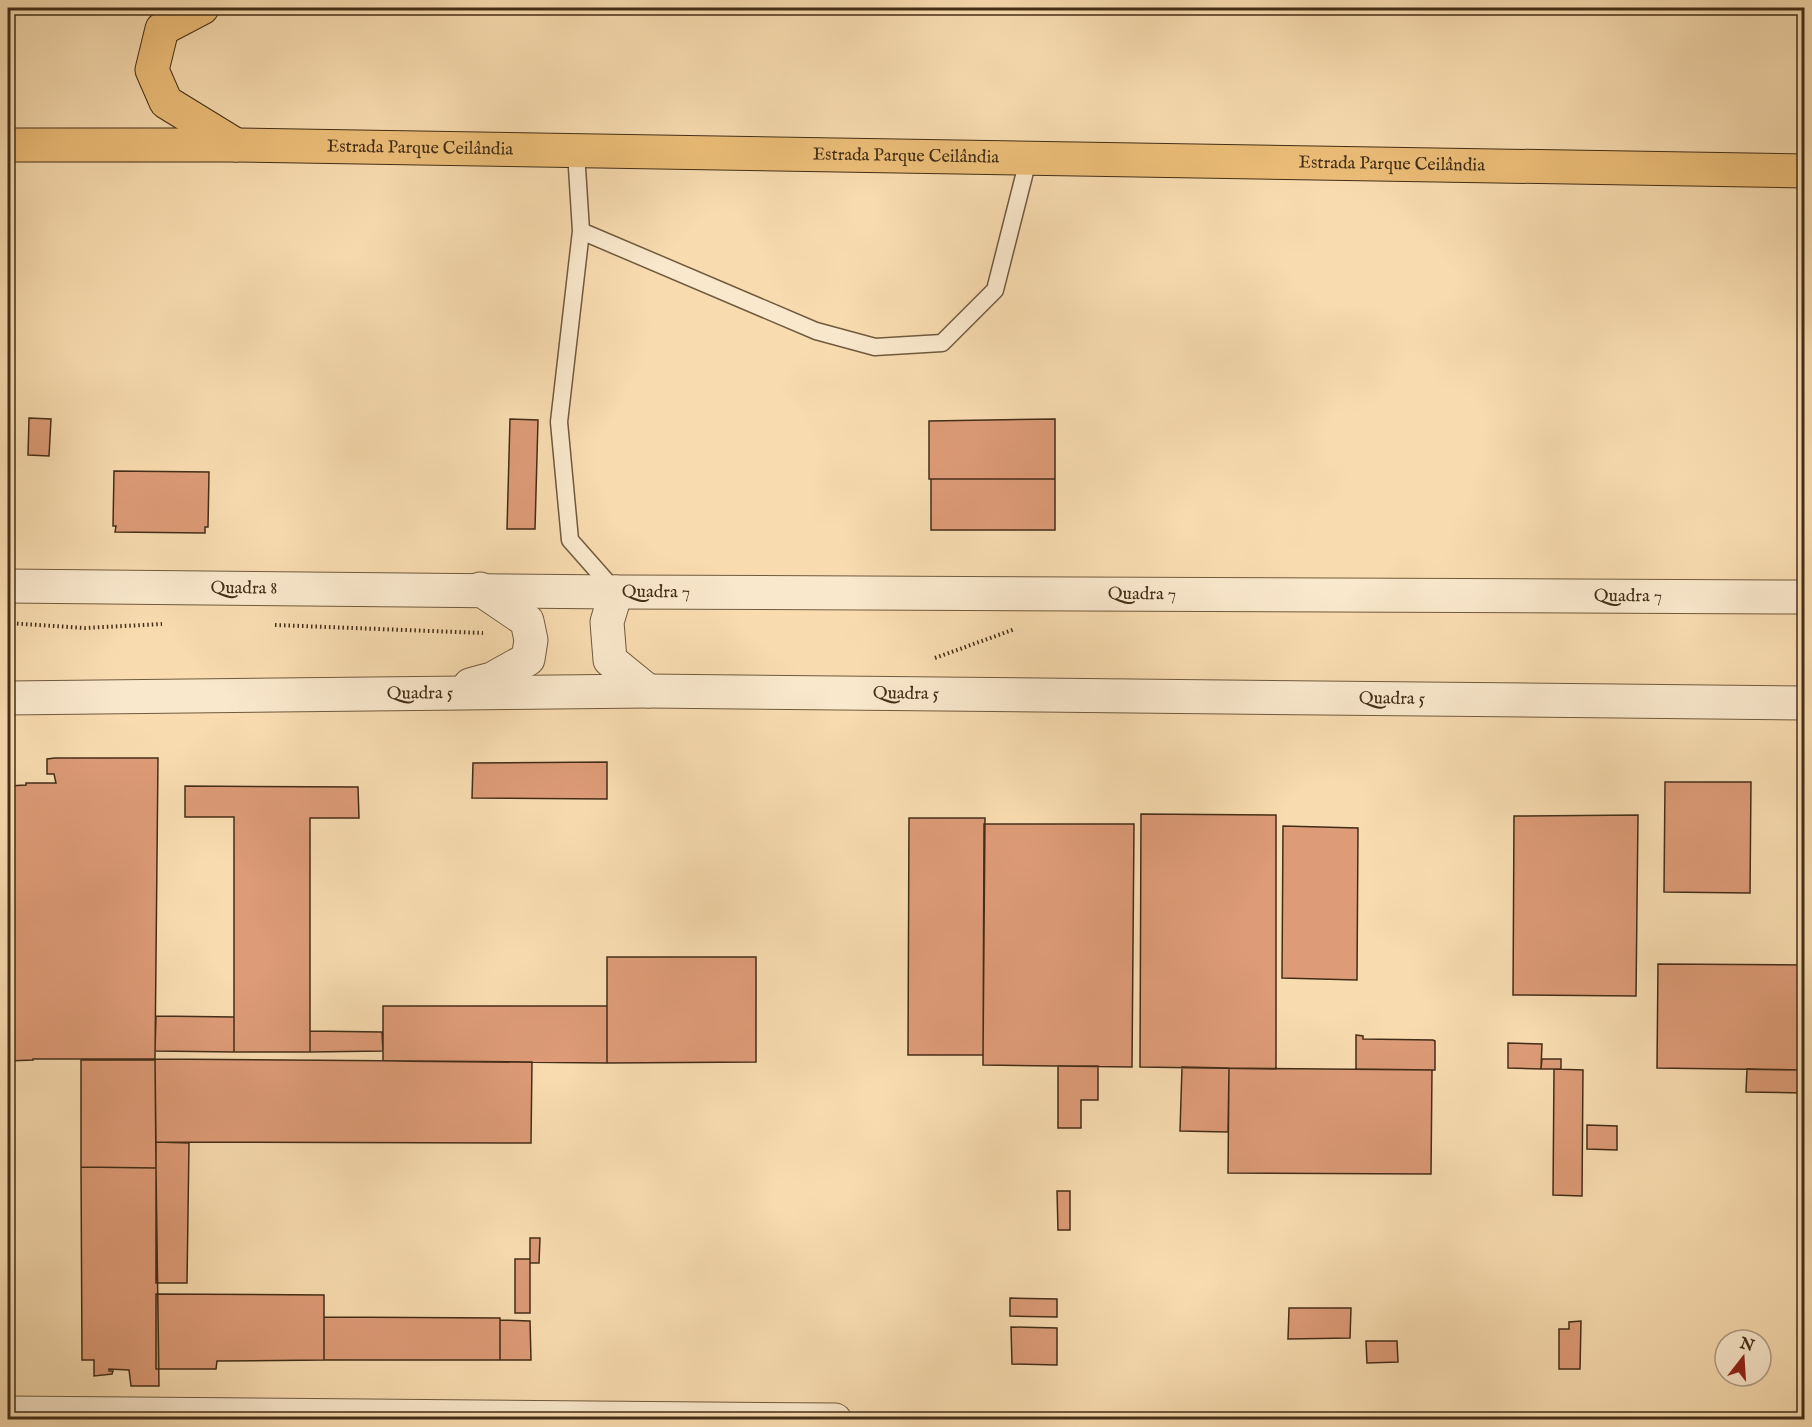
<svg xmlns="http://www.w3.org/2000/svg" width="1812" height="1427" font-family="'IM FELL English',serif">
<rect width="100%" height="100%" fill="#f8dcb0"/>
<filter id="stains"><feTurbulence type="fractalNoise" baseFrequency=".00333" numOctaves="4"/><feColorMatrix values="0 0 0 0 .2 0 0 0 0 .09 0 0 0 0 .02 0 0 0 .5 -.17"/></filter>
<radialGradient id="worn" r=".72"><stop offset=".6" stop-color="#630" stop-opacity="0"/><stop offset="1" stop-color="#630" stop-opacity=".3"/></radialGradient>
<path fill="#dd9b77" stroke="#432e17" stroke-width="1.5" d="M8,413H13L11,524H8Z
M29,418L51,419L49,456L28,455Z
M510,419L538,420L535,529H507Z
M1055,419V479H929V421Z
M114,471L209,472L208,527H205V533L115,532L116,526H113Z
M931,479H1055V530H931Z
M55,758H158L155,1059H33V1060L8,1061V786L26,785V783H56L54,774H47V759Z
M607,762V799L472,798L473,763Z
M1665,782H1751L1750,893L1664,892Z
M185,786L358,787L359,818H310V1052H234V817H185Z
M1141,814L1276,815V1069L1140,1067Z
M1638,815L1636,996L1513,995L1514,816Z
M909,818H985L983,1055H908Z
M984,824H1134L1132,1067L983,1065Z
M1283,826L1358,828L1357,980L1282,978Z
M607,957H756V1062L607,1063Z
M1658,964L1804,965V1070L1657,1068Z
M383,1006H607V1063L383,1061Z
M156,1016L234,1017V1052L155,1051Z
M310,1031L382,1032L383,1051L310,1052Z
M1356,1035L1363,1036V1039L1433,1040L1435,1041V1070L1356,1069Z
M1508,1043L1542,1044L1541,1069L1508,1068Z
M155,1059L532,1062L531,1143L156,1142Z
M1542,1059H1561V1069H1541Z
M81,1060H155L156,1168L81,1167Z
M1058,1066H1098V1100H1081V1128H1058Z
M1182,1067L1229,1068L1228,1132L1180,1131Z
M1229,1068L1432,1070L1431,1174L1228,1173Z
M1554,1069L1583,1070L1582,1196L1553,1195Z
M1747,1069L1804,1070V1093L1746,1092Z
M1587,1125L1617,1126V1150L1587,1149Z
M156,1142L189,1143L187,1283H156Z
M81,1167L156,1168L159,1386H131L129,1370L109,1369V1371H113L112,1374L94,1376V1360H82Z
M1057,1191H1070V1230H1058Z
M530,1238H540L539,1263H530Z
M515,1259H530V1313H515Z
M156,1294L324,1295V1360L217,1361L216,1369H156Z
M1010,1298L1057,1299V1317L1010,1316Z
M1289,1308H1351L1350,1338L1288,1339Z
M324,1317L500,1318V1360H324Z
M500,1320L530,1321L531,1360H500Z
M1581,1321L1580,1369H1559V1329H1569V1322Z
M1011,1327L1057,1328V1365L1012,1364Z
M1366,1341H1397L1398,1362L1367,1363Z"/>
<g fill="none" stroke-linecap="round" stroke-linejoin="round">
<defs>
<path id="service" d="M576,152L581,231L559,422L570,540L615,591
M581,231L816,331L875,347L942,343L995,290L1028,160"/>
<g id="minor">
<path id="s1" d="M8,586L616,592L1804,597"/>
<path d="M616,592L607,622L610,660L648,691"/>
<path d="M470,685L492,679L528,659L531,640L527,621L480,589"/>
<path id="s2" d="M8,698L648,691L1804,703"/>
<path d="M8,1413L835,1420"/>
</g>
<g id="motorway">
<path d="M202,8L162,29L152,70L166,102L236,145"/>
<path id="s3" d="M8,145H236L1804,171"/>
</g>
</defs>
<use href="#service" stroke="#705a3d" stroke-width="19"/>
<use href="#minor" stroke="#705a3d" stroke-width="35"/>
<use href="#motorway" stroke="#432e17" stroke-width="35"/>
<path stroke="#432e17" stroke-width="4" stroke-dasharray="1.5 3" stroke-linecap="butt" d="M8,623L85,628L162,624
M275,625L483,633
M935,658L1015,629"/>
<use href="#service" stroke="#fae8cc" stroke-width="16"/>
<use href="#minor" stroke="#fae8cc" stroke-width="33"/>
<use href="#motorway" stroke="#ecbe78" stroke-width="33"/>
</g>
<g text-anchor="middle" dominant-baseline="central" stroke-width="4.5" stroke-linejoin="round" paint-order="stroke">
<g font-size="18" fill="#432e17" stroke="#fae8cc">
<text stroke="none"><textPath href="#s3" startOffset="412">Estrada Parque Ceilândia</textPath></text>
<text stroke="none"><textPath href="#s3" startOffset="898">Estrada Parque Ceilândia</textPath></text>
<text stroke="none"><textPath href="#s3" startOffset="1384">Estrada Parque Ceilândia</textPath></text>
<text stroke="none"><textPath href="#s1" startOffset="236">Quadra 8</textPath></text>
<text stroke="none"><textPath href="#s1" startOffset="648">Quadra 7</textPath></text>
<text stroke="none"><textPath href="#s1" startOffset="1134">Quadra 7</textPath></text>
<text stroke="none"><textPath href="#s1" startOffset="1620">Quadra 7</textPath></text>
<text stroke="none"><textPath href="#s2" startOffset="412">Quadra 5</textPath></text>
<text stroke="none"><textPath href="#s2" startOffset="898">Quadra 5</textPath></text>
<text stroke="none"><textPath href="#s2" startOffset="1384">Quadra 5</textPath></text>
</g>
</g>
<rect width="1812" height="1427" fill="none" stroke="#f8dcb0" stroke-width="30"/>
<rect x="9" y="9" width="1794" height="1409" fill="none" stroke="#432e17" stroke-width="3"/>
<rect x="15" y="15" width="1782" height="1397" fill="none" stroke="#432e17" stroke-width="1.5"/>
<g transform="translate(1743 1358) rotate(17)"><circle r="28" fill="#fae8cc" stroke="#b19e84" stroke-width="1.5"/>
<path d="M0-4.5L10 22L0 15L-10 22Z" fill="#8f2418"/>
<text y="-9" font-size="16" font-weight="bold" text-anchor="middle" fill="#432e17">N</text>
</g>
<rect width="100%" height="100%" filter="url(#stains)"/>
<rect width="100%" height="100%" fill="url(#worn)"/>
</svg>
